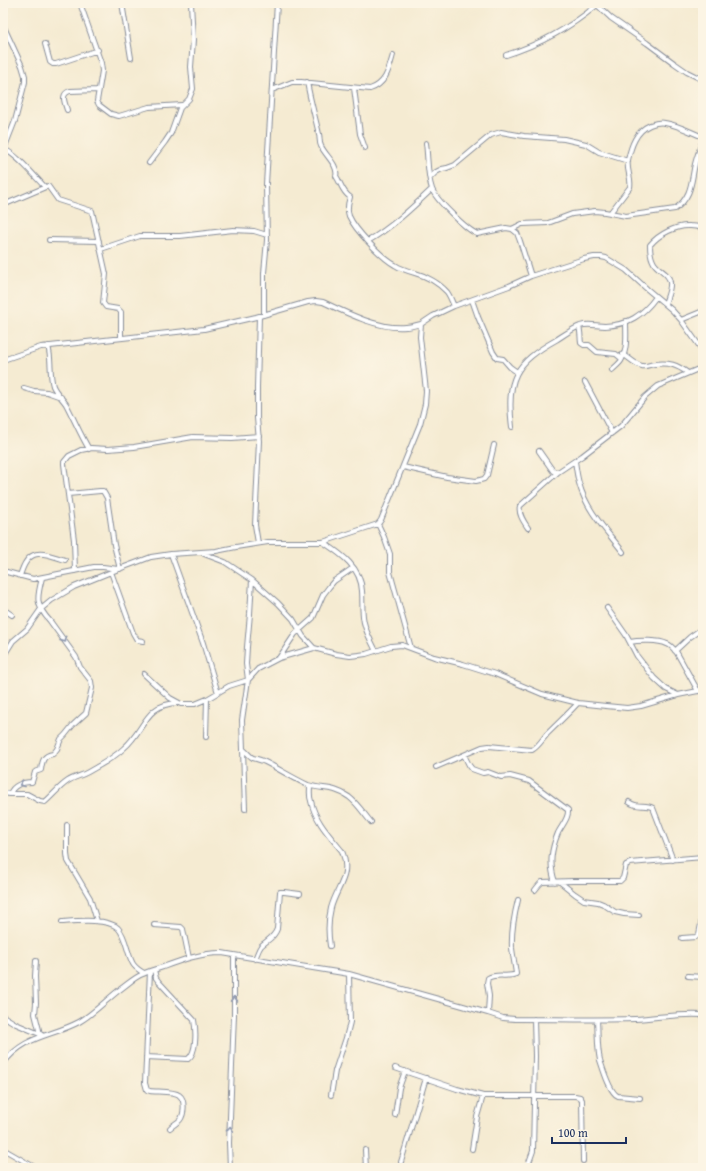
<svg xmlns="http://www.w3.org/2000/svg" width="706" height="1171" font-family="'Gentium Book Plus',serif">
<rect width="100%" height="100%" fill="#fcf5e5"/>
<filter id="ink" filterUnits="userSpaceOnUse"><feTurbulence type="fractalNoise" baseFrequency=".025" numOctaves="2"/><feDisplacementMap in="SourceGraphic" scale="8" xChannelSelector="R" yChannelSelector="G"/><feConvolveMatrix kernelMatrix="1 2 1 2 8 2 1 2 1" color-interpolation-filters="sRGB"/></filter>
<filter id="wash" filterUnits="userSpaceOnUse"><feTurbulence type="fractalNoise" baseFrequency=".012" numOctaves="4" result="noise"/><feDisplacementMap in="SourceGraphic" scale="16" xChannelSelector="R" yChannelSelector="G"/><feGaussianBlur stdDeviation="0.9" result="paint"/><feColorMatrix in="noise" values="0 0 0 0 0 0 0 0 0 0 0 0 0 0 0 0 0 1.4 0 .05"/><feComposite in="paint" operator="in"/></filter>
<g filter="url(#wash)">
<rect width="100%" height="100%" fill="#f5ebd2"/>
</g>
<g filter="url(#ink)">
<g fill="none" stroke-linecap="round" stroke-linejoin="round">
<defs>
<path id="street" d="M80,3L101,63L102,71L97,101L99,105L111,114L119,116L149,107L182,105
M122,3L131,58
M595,3L611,18L647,43L674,63L687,72L703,80
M3,25L22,66L25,76V82L15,121L4,149
M45,44L50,62L53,64H56L98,50
M506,55C538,45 571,27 597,5
M307,82C310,99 315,117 319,134C320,138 319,142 321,146C325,155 339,166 336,176C341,183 342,192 350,197C348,203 347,210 349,216C355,230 382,258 395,265C401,269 408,271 415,273C426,276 439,283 447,292C450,296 452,302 454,306
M354,88L360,134L365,148
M272,90L292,82H301L370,89C386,84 389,69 393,55
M67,110C65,103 60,94 70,91L98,90
M426,143C428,157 427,175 432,189C436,200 466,229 477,234L506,228L512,229L517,233L520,241L531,276
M3,149C16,153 35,177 45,187
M149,163L165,142L171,133L180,108L189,99L193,89L191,67L193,40L191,3
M430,178L436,172L442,169L447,168L455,165L491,135L501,132L524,136L564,139L586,144L599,152L628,161
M3,202L8,203L48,186L58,200L92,211L106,274L103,303L106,307L118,309L121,312V337
M610,213L630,187C632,178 626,170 628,160C631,146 636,131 650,125C655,123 661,122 665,123C678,125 691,132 703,137
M512,229L522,224L548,223L572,214L595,211L605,212L626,216L675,209C692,197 691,182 695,164C697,156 700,148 703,140
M49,240L99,241
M368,241C392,227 412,208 432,189
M101,249L140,236H180L233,230L254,231L267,235
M472,300L478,317L493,352L497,358L503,359L510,367L517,372
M665,304C667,297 671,289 670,282C669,273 658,270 654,263C651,258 650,250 650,245C659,234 677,225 690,226C694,226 699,227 703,228
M264,315V273L267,240L266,184L277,3
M681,320L703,311
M579,327C581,332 580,337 581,343L584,345H589L597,352L616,354L622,359
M48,346C52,359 49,373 53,386C56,393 62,398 66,404C74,419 80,434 89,449
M623,354C629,358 636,365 642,366C646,367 651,364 655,364C669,362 677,365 688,373
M3,360L41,347L204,329L256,317L308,302L316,301L323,302C346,313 381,330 406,327C411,327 416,325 421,324
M612,370C615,367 619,364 621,361C628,349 626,334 626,321
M585,382L612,433
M24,388L34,391L47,392L61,397
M512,427C506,379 515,363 556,340C564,335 572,329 580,326C589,323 596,326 605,326C628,325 643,315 656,297
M539,451L553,471L558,472L582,456L621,426L645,397L658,386L703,367
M575,461C576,468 577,476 579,483C586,510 607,531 623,552
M403,467L447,477L476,481L484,479L487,475L494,445
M68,494L100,491H103L107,498L114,545L120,569
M378,524L384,537L390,554V572L411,648
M528,528C524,522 518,514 520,506L558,472
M323,542C341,554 361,567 362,591C363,602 361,615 365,626C367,634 372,643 376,651
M258,543L255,525L259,441L257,418V387L259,316
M171,554L203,643L218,693
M204,554L225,562L252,580L278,603L293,619L303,636L314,648L336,654L350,656L359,655L366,654L391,646L402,645L434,657L463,664L495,674L542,694L578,703L606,706L627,708L641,706L678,695L703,690
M3,571L33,579L94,567H103L118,569
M75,571L74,540L64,464V462L69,456L81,450L91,448L108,449L134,447L193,437L232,438L259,436
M111,572L133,633L137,640L143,641
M20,576C28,547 41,552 65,560
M607,608L626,635L637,656L654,678L666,689L678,695
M3,609L12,615
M630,642C639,640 659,640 667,644C671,645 674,649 677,653L698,691
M675,651L690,637L703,628
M3,657L13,641L27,629L41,609L52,600L74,587L111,572L151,557L171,554L216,551L236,547L268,542H323L378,524L381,520L420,424L425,404L426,391L420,337L421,324L433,316L454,306L509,286L531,276L584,259L594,257H601L606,258L626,270L647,289L672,310L681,320L703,351
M279,658L295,634L313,618L323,595L329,587L334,581L353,568
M144,674L170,698L181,704H195L207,699L229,686L248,680L258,669L279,658L314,648
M206,737L207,699
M244,750C247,752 249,756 253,758C257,759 261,760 265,762C279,769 293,778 308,785C323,790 334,786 349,797C358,804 364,814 371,822
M464,755L469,765L472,769L483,773L488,772L501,777L510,776L529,781L568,810C569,818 562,825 558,833C551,850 549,864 555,882
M436,767L482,747L489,746L532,750C538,747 542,740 547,734C557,724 568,714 578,703
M310,786C310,791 309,796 311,801C315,821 330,836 342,851C352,876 337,886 331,908C328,920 328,934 330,946
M3,793L10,794C13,785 23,782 32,782L35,772L41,770C42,762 43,755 53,754L57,749L61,739L65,735L73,725L86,713L92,688L91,681L80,667L76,657L50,621C35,605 37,597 42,578
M10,794H27L40,801L45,802C53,795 59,787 68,781C74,777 81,776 88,772C100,765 114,758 124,748C146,729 144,704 178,703
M629,802C638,809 645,803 653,808L673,860
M245,809L242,720L248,680L246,664L247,647L250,614L252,580
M67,825V854L68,861L90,898L97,921
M560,882L575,894L584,900L598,902L603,904L615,912L624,914L639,915
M535,890L539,885L542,882L573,881H620L623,878L626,865L630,863L703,857
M62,922C77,921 107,918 118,928C123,933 126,944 128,951C132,963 132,966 144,973
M154,925L181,927L183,929L189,958
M682,938L696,937L699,934L703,914
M255,959C257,955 258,950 261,946C267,940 274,938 277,929L280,892H284L300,894
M36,961L35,976L36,1003L35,1014L40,1034
M150,971L145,1083L147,1090L150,1091C157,1092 174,1091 179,1095C186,1100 184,1115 180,1120C177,1123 173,1125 170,1128
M688,976L703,977
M488,1013L489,996L487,983L488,978C497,973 508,978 516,974C515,965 513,957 512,948C511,931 514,916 518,900
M3,1016L16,1024L42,1035
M597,1020C598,1033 597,1047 600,1060C603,1069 610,1093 618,1096L640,1098
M146,1057L188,1059C197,1053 196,1030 194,1020L159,982L156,978L154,970
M3,1064C24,1035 51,1037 79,1022C95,1013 108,998 122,988C129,983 135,977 143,974C149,971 156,969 163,967C182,960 201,953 222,953L349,974L488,1013L503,1018L515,1019C555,1019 595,1020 635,1019C658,1018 680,1013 703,1015
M395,1068L457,1089L483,1096H575L580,1097L582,1100L583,1161
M331,1095L335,1071L346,1038L350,1022L349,974
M395,1115L399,1088L405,1071
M3,1149L36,1168
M472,1149L477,1117L483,1096
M365,1150L366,1168
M24,1161L25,1168
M401,1162L426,1078
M230,1168L229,1143L234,1015V956
M527,1168L533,1151L535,1056L534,1019"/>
<path id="secondary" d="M703,78V81"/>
</defs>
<use href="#street" stroke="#888d98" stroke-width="6"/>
<use href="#secondary" stroke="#888d98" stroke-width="8"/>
<use href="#street" stroke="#fff" stroke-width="4"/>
<use href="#secondary" stroke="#ffe4c6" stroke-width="5.5"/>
</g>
<defs><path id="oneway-chevron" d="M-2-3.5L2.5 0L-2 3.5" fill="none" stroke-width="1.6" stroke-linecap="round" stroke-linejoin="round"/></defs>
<g stroke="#8d97ae">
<use href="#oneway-chevron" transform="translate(64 640) rotate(55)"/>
<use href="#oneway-chevron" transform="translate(22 784) rotate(159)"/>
<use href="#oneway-chevron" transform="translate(234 999) rotate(-91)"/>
<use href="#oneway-chevron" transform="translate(230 1129) rotate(-87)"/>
</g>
</g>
<rect width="706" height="1171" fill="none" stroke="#fcf5e5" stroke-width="16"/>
<path d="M552 1137v6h74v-6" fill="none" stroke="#1b2f5e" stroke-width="2"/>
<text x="558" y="1137" font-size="12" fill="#1b2f5e" stroke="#fcf5e5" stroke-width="3" paint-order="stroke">100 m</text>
</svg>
